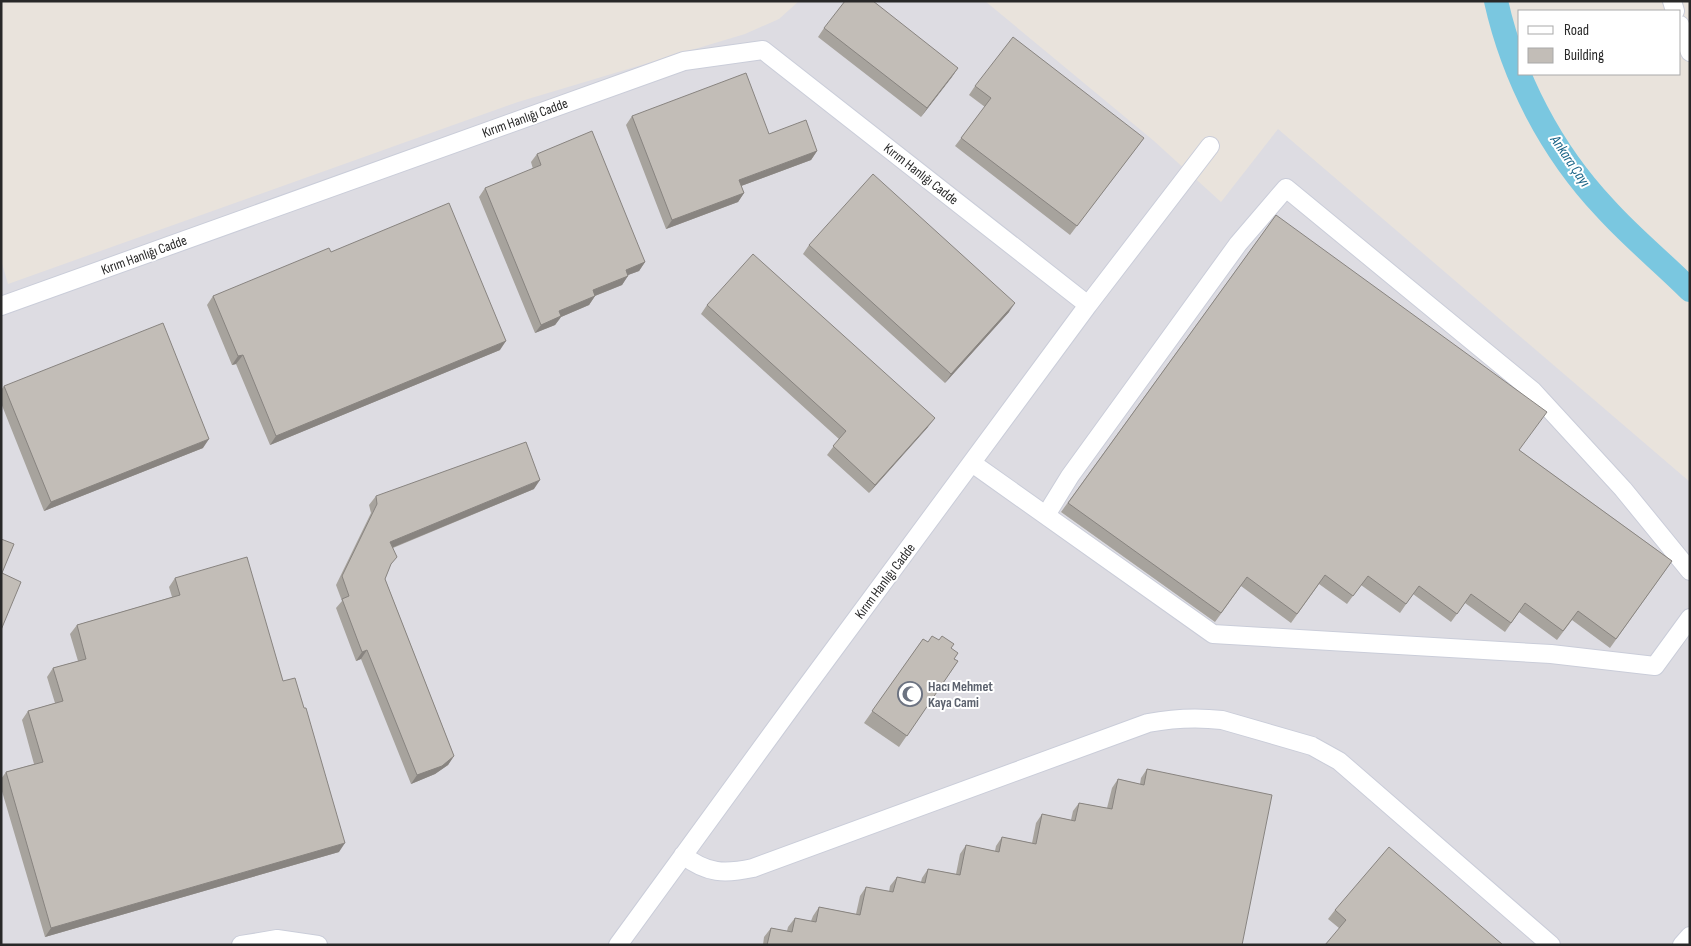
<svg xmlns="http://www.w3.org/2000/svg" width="1691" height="946" font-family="'Sofia Sans Condensed',sans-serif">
<rect width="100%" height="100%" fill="#e9e3dc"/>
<path fill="#dddce2" d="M799,1H985L1154,141L1221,202L1278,129L1690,482V945H1V260L8,284L518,102L745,34L779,19Z"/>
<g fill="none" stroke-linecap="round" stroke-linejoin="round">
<path stroke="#7ac7e0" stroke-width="24" d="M1496,1C1513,77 1551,151 1605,208C1631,237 1662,262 1690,290"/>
<defs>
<path id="minor" d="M1672,1L1675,11
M1680,25L1690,52
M1088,305L1210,146
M1,306L684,61L763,50L1088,305L795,702L618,945
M972,463L1213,634L1551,654L1655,666L1690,618
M1046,515L1070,476L1238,244L1286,188L1533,391L1623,489L1690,571
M683,855C707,874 725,874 753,868L1148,723C1174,718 1197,717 1222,720L1312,746L1339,761L1551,945
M241,945L277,939L318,945
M1682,945L1690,936"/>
</defs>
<use href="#minor" stroke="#cacdd9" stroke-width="20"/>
<use href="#minor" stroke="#fff" stroke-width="18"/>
</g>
<path fill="#a7a39d" d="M824,28L958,68L921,117L818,37Z
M975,86L1144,138L1070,235L955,146L985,107L969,95Z
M632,116L769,134L817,151L811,160L741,186L744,193L738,202L666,229L626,125Z
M537,154L645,262L639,271L628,275L622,285L595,296L589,305L561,317L555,325L535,333L479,197L485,188L533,169L531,162Z
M1276,215L1519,450L1672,561L1610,648L1572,620L1557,640L1519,612L1505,632L1465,603L1451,622L1413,594L1400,613L1361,585L1347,604L1319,584L1291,623L1241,586L1215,622L1061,512Z
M809,245L1009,312L945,383L803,254Z
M331,252L500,350L270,445L236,364L232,365L207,305L213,296Z
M707,305L928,427L869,493L827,455L839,439L701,314Z
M4,386L203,448L44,511L1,403V390Z
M534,489L393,548L390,566L385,579L454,756L448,765L435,774L411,784L361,659L356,661L336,608L342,601L336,585L371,513L369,505L376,496Z
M175,578L283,681L339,852L45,937L1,788V779L6,772L34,764L22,720L28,711L55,703L47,677L53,668L78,661L70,634L77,625L172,597L169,587Z
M923,639L928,642L951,648L954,659L958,661L899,747L864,723Z
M1147,769L1242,945H763L764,937L771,928L787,931L788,927L795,918L811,921L813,916L819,907L856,914L860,896L866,887L889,892L890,886L897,877L921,882L922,878L928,869L956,874L960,854L966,845L995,851L996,846L1002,837L1032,843L1036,823L1042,814L1071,820L1073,811L1079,803L1107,808L1112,788L1118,779L1140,784L1141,778Z
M1335,910L1503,945L1339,928L1328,919Z"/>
<path fill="#888480" d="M958,68L952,77L921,117L927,108Z
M817,151L811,160L733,189L739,180Z
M744,193L738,202L666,229L672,220Z
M645,262L639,271L620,278L626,270Z
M628,276L622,285L587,299L593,290Z
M595,296L589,305L561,317L555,325L535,333L541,325L559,311Z
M1015,303L1009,312L945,383L951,374Z
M506,341L500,350L270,445L276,436Z
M243,355L236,364L232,365L238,356Z
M935,418L928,427L869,493L875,485Z
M209,439L203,448L44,511L51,502Z
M540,480L534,489L384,551L390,542Z
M367,650L361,659L356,661L362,652Z
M454,756L448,765L435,774L411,784L417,775Z
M345,843L339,852L45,937L51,928Z"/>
<path fill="#c2bdb7" stroke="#888480" d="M845,1H873L958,68L927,108L824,28Z
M1013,37L1144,138L1077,226L961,138L991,98L975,86Z
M746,73L769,134L806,120L817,151L739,180L744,193L672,220L632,116Z
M592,131L645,262L626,270L628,276L593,290L595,296L559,311L561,316L541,325L485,188L541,165L537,154Z
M873,174L1015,303L951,374L809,245Z
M449,203L506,341L276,436L243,355L238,356L213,296L329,248L331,252Z
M1276,215L1547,412L1519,450L1672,561L1616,639L1578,611L1563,631L1525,603L1511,623L1471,594L1457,614L1419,586L1406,604L1368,576L1353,596L1325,575L1297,614L1247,577L1221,613L1068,503Z
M753,254L935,418L875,485L833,446L846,431L707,305Z
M163,323L209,439L51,502L4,386Z
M526,442L540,480L390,542L397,557L391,564L385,579L454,756L442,766L417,775L367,650L362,652L342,599L349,596L342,576L377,504L376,496Z
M1,539L14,544L2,573L21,582L1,630Z
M247,557L283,681L295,678L304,708H306L345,843L51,928L6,772L43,762L28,711L63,701L53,668L86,659L77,625L180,595L175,578Z
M932,636L939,640L942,636L954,644L951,648L958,653L954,659L958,661L907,736L872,711L923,639L928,642Z
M1147,769L1272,795L1242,945H767L771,928L792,932L795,918L816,922L819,907L860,915L866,887L893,892L897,877L925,883L928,869L960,875L966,845L999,852L1002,837L1036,844L1042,814L1075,821L1079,803L1112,809L1118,779L1144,785Z
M1389,847L1503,945H1325L1346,920L1335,910Z"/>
<defs>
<symbol id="mosque-ring" viewBox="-11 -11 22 22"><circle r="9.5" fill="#fff" stroke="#6b7280" stroke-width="1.5"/><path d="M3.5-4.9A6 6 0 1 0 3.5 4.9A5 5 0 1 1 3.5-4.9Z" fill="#6b7280"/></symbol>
</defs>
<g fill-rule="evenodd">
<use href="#mosque-ring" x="896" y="680" width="28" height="28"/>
</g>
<g text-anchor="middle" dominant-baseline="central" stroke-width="4" stroke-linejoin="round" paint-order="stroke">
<g font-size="14" fill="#282828" stroke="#fff">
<text transform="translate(525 118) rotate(-20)">Kırım Hanlığı Cadde</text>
<text transform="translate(921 174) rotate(38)">Kırım Hanlığı Cadde</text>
<text transform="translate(144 255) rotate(-20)">Kırım Hanlığı Cadde</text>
<text transform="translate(885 581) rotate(-53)">Kırım Hanlığı Cadde</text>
</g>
<g font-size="14" font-weight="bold" fill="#5b616d" stroke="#fff" text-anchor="start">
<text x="928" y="686">Hacı Mehmet<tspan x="928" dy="16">Kaya Cami</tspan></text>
</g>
<g font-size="15" font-style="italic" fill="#1c6688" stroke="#fff">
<text transform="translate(1570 161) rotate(56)">Ankara Çayı</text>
</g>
</g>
<rect width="1691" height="946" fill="none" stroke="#282828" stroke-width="5"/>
<rect x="1518" y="10" width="162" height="65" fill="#ffffff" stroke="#a9a9a9"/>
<rect x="1528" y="26" width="25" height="8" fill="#ffffff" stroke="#a9a9a9"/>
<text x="1564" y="35" font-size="15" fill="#282828">Road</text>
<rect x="1528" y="48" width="25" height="15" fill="#c2bdb7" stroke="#a9a9a9"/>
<text x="1564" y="60" font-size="15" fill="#282828">Building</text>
</svg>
